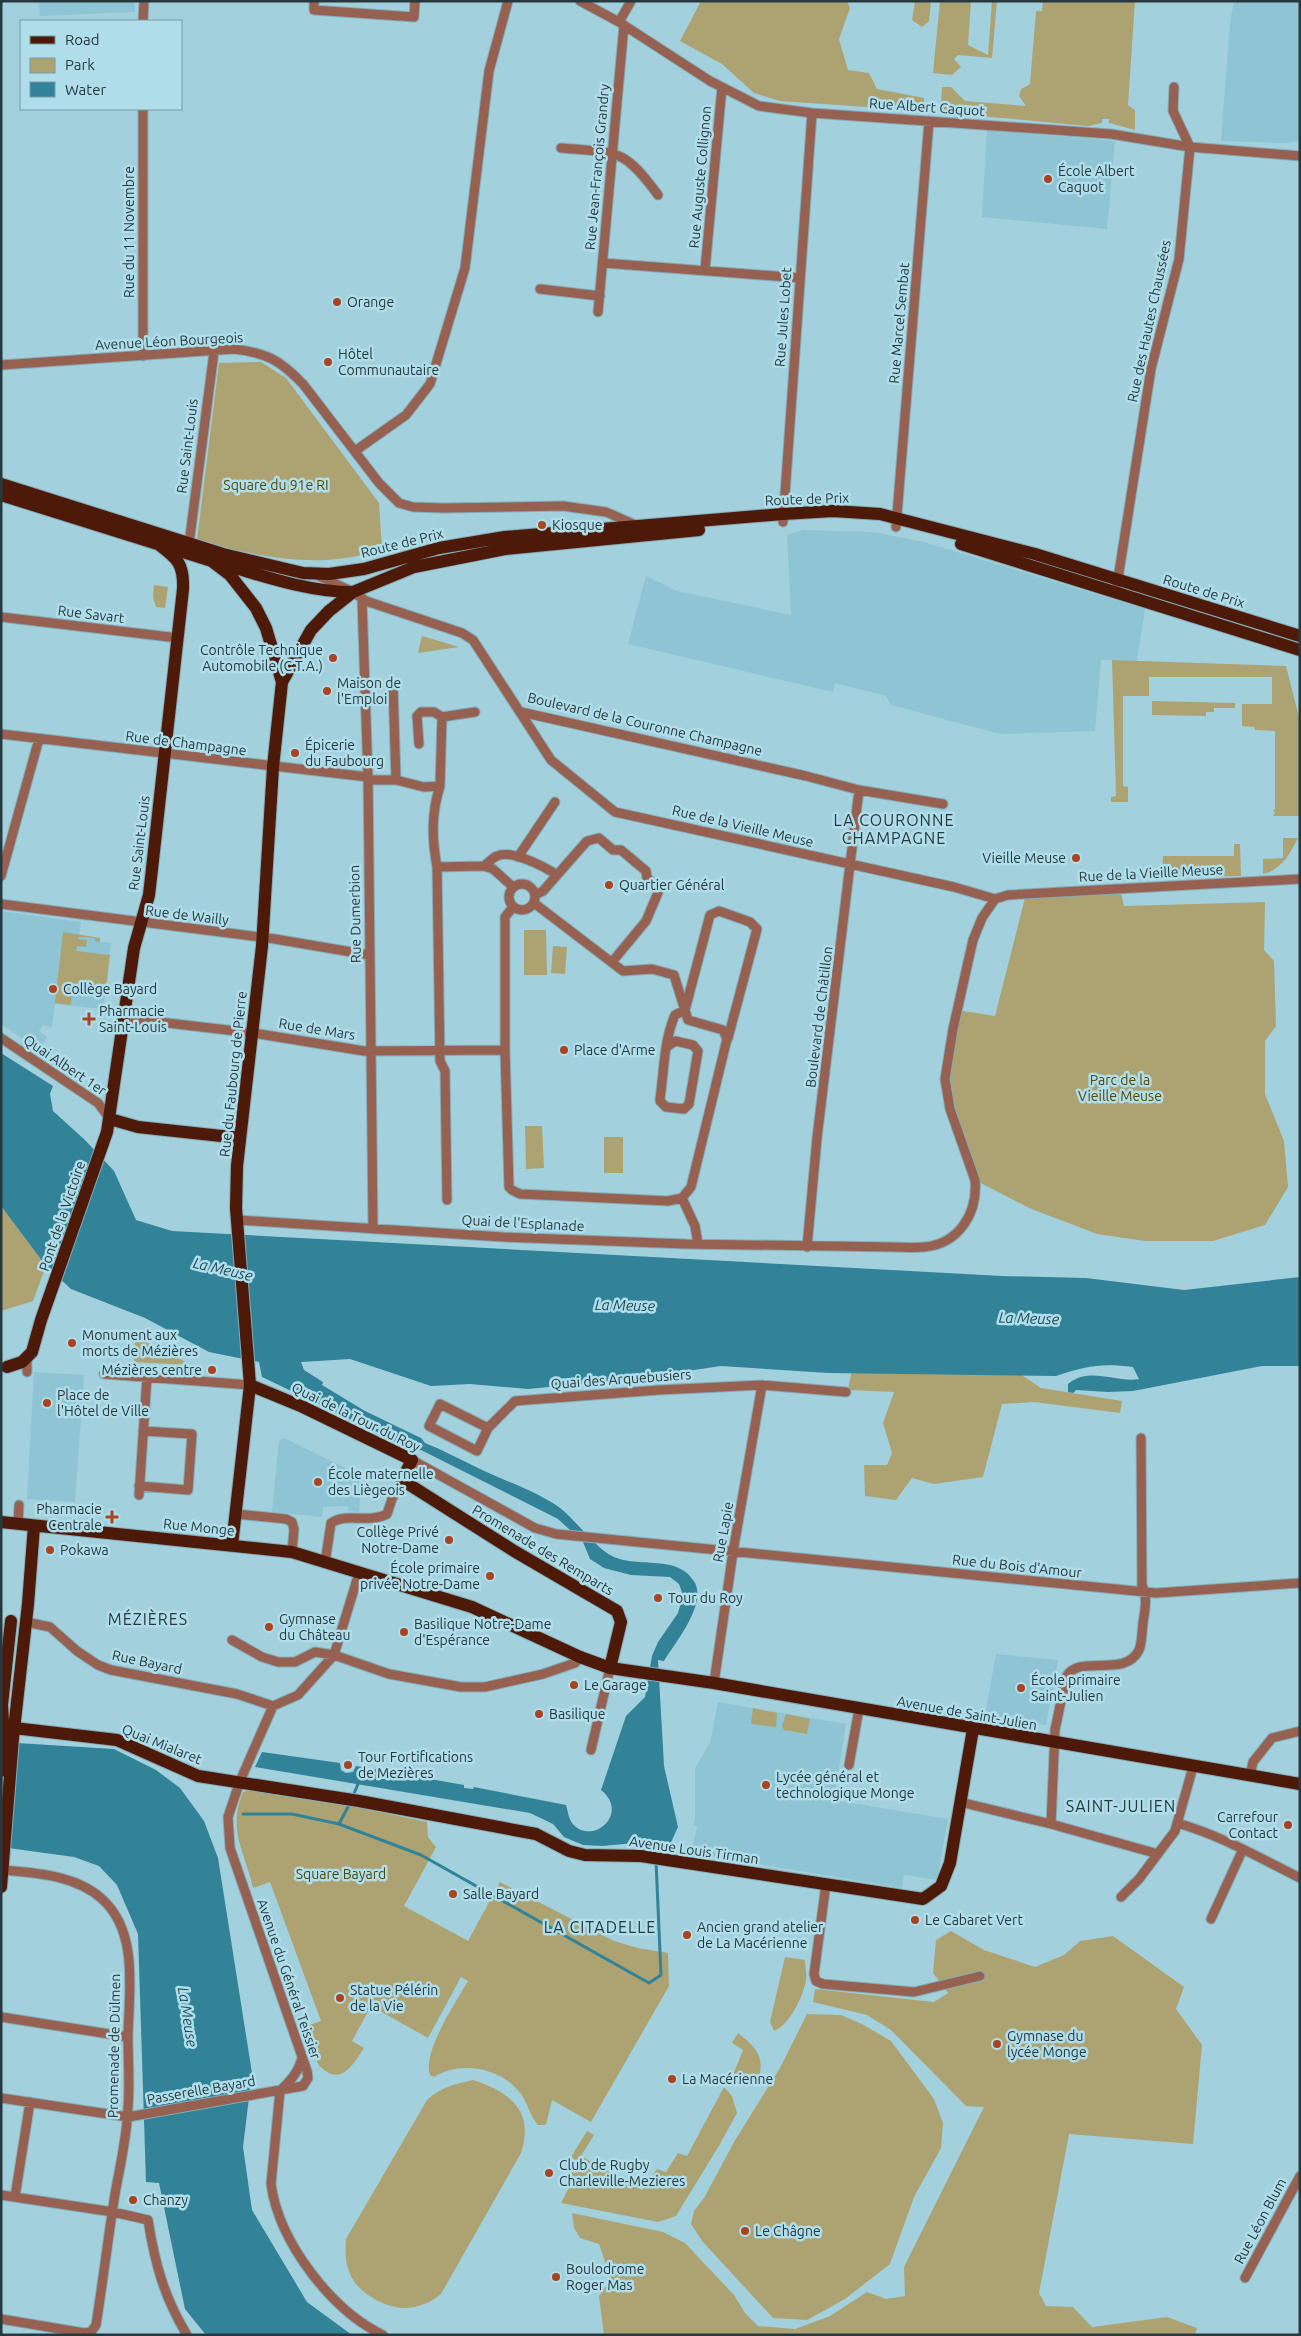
<svg xmlns="http://www.w3.org/2000/svg" width="1301" height="2336" font-family="Ubuntu,sans-serif">
<rect width="100%" height="100%" fill="#a3d0dd"/>
<path fill="#8fc4d4" d="M39,1H134L135,12L40,16Z
M1234,1H1300V141L1284,143L1221,141L1230,23Z
M987,130L1115,141L1107,229L982,217Z
M803,530L874,532L924,542L1145,609L1137,661L1101,660L1095,731L1000,734L891,705L886,696L835,683L833,692L628,644L646,576L677,591L791,615L787,535Z
M1,911L81,922L79,935L100,938V942L111,943L103,1009L55,1004L52,1027L43,1025L39,1031L47,1037L37,1055L20,1044L23,1039L1,1024Z
M34,1372L84,1375L75,1502L27,1499Z
M284,1438L362,1476L359,1512L348,1511V1507L345,1506L323,1507L322,1517L272,1512L279,1441Z
M996,1654L1058,1660L1046,1725L985,1715Z
M718,1702L846,1724L834,1800L948,1819L937,1880L904,1875L902,1888L691,1853L697,1827L693,1825L695,1819V1768L710,1743Z"/>
<path fill="#ada372" d="M701,1H847L850,8L839,39L848,70L869,73L877,89L924,98V111L780,101L754,93L722,64L680,41Z
M915,1H931L929,21L922,27L912,20Z
M940,1H971L968,45L988,55L992,1H997L992,58L958,55L954,59L961,67L952,75L933,73Z
M1043,1H1135L1128,105L1135,110V130L1109,123V119H1102V123L1088,126L936,112L941,106L942,87H951L965,101L1026,106L1019,96L1021,89L1030,84L1036,11H1042Z
M261,362L286,378L379,503L382,549C319,571 260,557 197,540L219,363Z
M154,585L168,587L165,608L156,607L153,597Z
M422,636L459,647L418,653Z
M1112,660L1286,666L1300,721L1299,816H1273L1275,813L1273,810L1275,809V731L1255,730L1254,727L1242,726V704H1272V677H1149V696H1123V786L1128,787V802H1111V797L1116,796Z
M1152,701L1235,703V708H1214V712H1206V716L1152,715Z
M1283,838H1298C1290,854 1281,870 1263,874V859L1283,858Z
M1234,844H1240L1241,876L1162,877L1163,856H1234Z
M1120,889L1124,906L1265,902L1264,950L1274,961L1276,1026L1265,1041V1094L1284,1141L1288,1187L1265,1225L1213,1241H1145L1097,1234L1029,1208L975,1180L946,1095L957,1010L995,1016L1026,894Z
M524,930H546L547,975H524Z
M63,932L100,938V942L95,941V938L79,937L78,939L87,940L86,947L77,946L76,951L110,955L105,997L72,993L71,1005L55,1003Z
M553,946L567,947L565,974L551,973Z
M525,1126H542L544,1168L526,1169Z
M604,1137H623V1173H604Z
M1,1206L46,1266L33,1301L1,1311Z
M135,1341H143L188,1363V1365L134,1362Z
M1000,1361L1041,1388L1122,1401L1120,1413L1034,1402L1002,1404L983,1477L934,1484L912,1478L896,1500L865,1496L864,1465H887L892,1453L883,1423L894,1392L848,1390L853,1364Z
M753,1708L777,1713L776,1727L751,1724Z
M786,1714L810,1719L807,1734L784,1730L782,1726Z
M250,1790L342,1804L427,1822L428,1837L436,1847L404,1906L468,1941L500,1882L614,1941L638,1948L668,1953L669,1986L591,2122L552,2100L546,2125H538C530,2116 528,2104 521,2094C502,2068 461,2060 434,2077L430,2075C422,2052 456,2002 468,1981L461,1977L428,2038L371,2006L352,2041L364,2048C352,2067 339,2088 318,2064L304,2027L321,2021L270,1882L253,1888C245,1851 227,1831 243,1792Z
M951,1931L984,1950L1035,1967L1064,1955L1080,1941L1113,1936L1184,1987L1176,2009L1202,2045L1193,2144L1069,2134L1039,2293L1046,2306L1073,2307L1092,2327L1167,2317L1197,2328L1195,2335H604L599,2296L611,2279L599,2244L580,2238L574,2228L572,2213L663,2232L685,2243L734,2295L745,2313L758,2326L795,2329L830,2316L867,2292L886,2299L905,2296L904,2267L984,2107L966,2106L891,2030L867,2015L813,2002L815,1989L934,2002L948,1993L933,1973L936,1940Z
M785,1957L805,1960C805,1966 807,1974 806,1980C804,1995 789,2026 774,2031L770,2022Z
M807,2014L841,2015L862,2024L891,2041L934,2099L943,2123L941,2148L914,2197L890,2264L845,2299L807,2320L773,2318L703,2242L691,2224L694,2211L704,2198L734,2142L780,2068Z
M738,2033C754,2046 765,2055 759,2077L743,2084L731,2080L743,2050L732,2043Z
M473,2080C510,2092 535,2111 521,2153L441,2294C430,2303 416,2309 401,2308C382,2306 357,2292 350,2274C345,2263 345,2252 346,2239L427,2100C441,2087 455,2084 473,2080Z
M724,2087L732,2096L737,2113L720,2144L676,2216L658,2222L561,2203L572,2182L566,2176L574,2159L571,2157L587,2131L594,2135L581,2156L642,2190L657,2169L666,2172L678,2153L687,2156Z"/>
<path fill="#328398" d="M1,1053L53,1086L50,1094L53,1111L85,1140L114,1171L136,1220L172,1231L1002,1276L1086,1278L1184,1290L1300,1277V1366H1262L1133,1391L1108,1392L1076,1390L1073,1393L1068,1392V1384C1089,1366 1116,1383 1139,1379L1133,1367C1101,1363 1086,1366 1056,1376L828,1373L721,1366L633,1379L528,1389L470,1384L431,1386L350,1359L301,1362L304,1370L323,1382L322,1385L365,1411L421,1438L425,1443C443,1450 459,1459 476,1467C502,1480 531,1489 556,1505C574,1517 594,1547 612,1556C638,1569 679,1553 695,1583C706,1605 676,1642 664,1661L658,1660L664,1766L678,1827L668,1849L635,1843L602,1846L583,1845L564,1837L553,1824L530,1813L255,1767L262,1752L340,1763L341,1770L346,1773L353,1772L356,1766L464,1785V1788L473,1789L474,1787L566,1805C568,1811 568,1817 572,1823C591,1847 631,1814 601,1790L626,1716L645,1697L652,1656L658,1642L678,1613L683,1595L679,1584L670,1577L631,1575L604,1568L590,1559L583,1542L558,1519L421,1450L414,1451L385,1437L386,1435L380,1432L379,1433L262,1377L259,1362L209,1352L145,1318L71,1289L46,1266L1,1206Z
M1,1742L114,1749L156,1770L180,1788L204,1821L218,1858L252,2073L243,2147L252,2210L307,2302L352,2335H206L185,2309L159,2183L146,2182L138,1934L117,1885L99,1866L74,1857L1,1847Z"/>
<g fill="none" stroke-linecap="round" stroke-linejoin="round">
<path stroke="#328398" stroke-width="3" d="M353,1796L358,1784
M243,1814H292L339,1824L421,1855L649,1983L661,1975L656,1861
M339,1824L350,1803"/>
<defs>
<path id="minor" d="M314,1V10L414,17L415,1
M580,1L619,22L710,81L759,106L812,113L1111,134L1190,147L1300,156
M143,21L144,1
M619,22L631,1
M143,109V356
M561,148C617,153 623,147 658,195
M603,263L800,278
M705,270L722,87
M540,289L600,296
M598,312L624,25
M1,365L234,349C267,353 280,360 303,384L379,483L399,503L413,507L444,508L563,506L606,512L638,526
M355,451L406,415L430,384L465,268L489,71L508,1
M783,522L812,113
M896,527L929,121
M189,544L214,352
M319,576L353,592L366,601L462,633L473,640L551,760L615,812L954,887L995,899L1008,895L1300,879
M1117,585L1151,369L1179,259L1190,147L1173,111L1174,87
M362,599L368,777L373,1229
M1,617L178,638
M521,712L806,776L859,790L943,804
M442,717L475,712
M1,734L368,777
M368,780H396L393,685
M396,780L424,787L440,786L442,717L434,712H421L417,716L419,744
M518,857L555,802
M484,866C488,863 492,858 497,856C511,849 545,867 557,875
M437,867C432,839 431,814 440,786
M1,876L39,739
M509 897a13 13 0 1 1 26 0a13 13 0 1 1-26 0Z
M535,895L543,891L587,841L599,838L613,850H621L646,871L647,878L660,888L646,921L612,962
M1,904L275,939L369,955
M513,907L505,917V1050L509,1187L512,1190L520,1194L668,1201L682,1198L691,1187L727,1039L723,1030L688,1020L674,975L652,969L623,971L534,903
M125,1018L253,1033L364,1051L505,1050
M1,1038L98,1103L110,1119
M668,1046L675,1041L693,1045L698,1051L689,1104L684,1109L666,1107L660,1101V1099C664,1071 664,1040 675,1015L685,1010L710,915L719,911L750,922L757,929L728,1038
M682,1198L695,1226L698,1244
M447,1200L445,1071L440,1061L437,867L484,866L493,869L513,887
M238,1220L503,1237L686,1244L892,1247C903,1247 914,1248 924,1247C959,1244 978,1213 975,1180L950,1109L945,1079L953,1029L973,940L982,918L995,899
M807,1247L817,1138L859,790
M27,1372V1358
M104,1374L250,1385
M488,1428L477,1451L429,1426L440,1404L488,1428L515,1401L659,1390L762,1385L846,1392
M412,1460L535,1528L556,1534L1156,1593L1300,1583
M139,1486L188,1490L192,1434L143,1431
M139,1495L147,1377
M236,1514L286,1519L292,1522L294,1529L292,1552
M18,1524L19,1505
M325,1563L331,1523C348,1512 369,1524 387,1514L392,1499L402,1480
M26,1622L50,1627L77,1651L98,1665L111,1670L237,1694L273,1706
M232,1640L262,1657L278,1662H295L315,1652L334,1655L389,1674L461,1687H485L543,1674L575,1663L580,1657
M714,1683L733,1552L762,1385
M591,1750L610,1668
M849,1765L859,1709
M1250,1776L1253,1762L1272,1738L1300,1731
M960,1802L1051,1824L1055,1730L1066,1677C1079,1653 1125,1679 1139,1650C1142,1643 1142,1631 1143,1623C1145,1609 1148,1598 1142,1585L1141,1438
M1177,1823C1220,1835 1260,1858 1300,1878
M1051,1824L1158,1854
M826,1884L814,1974L816,1981L823,1984L914,1992L980,1976
M1121,1897L1139,1879L1175,1831L1193,1767
M1211,1919L1243,1849
M1,2017L128,2037
M280,2091L271,2184C279,2242 331,2310 383,2335
M280,2091C291,2080 298,2073 302,2058
M1,2098L128,2117L303,2086L308,2078L307,2071L230,1848L228,1817L240,1781L273,1706L298,1695L334,1655L359,1573
M1,2195L113,2212L148,2220C155,2264 164,2297 187,2335
M15,2197L30,2102
M1245,2278L1300,2176
M1,2319L84,2333L91,2332L96,2325C103,2281 108,2238 115,2194C120,2166 127,2137 128,2108C130,2084 128,2060 128,2036C129,1992 139,1932 102,1899C76,1875 36,1873 2,1870"/>
<path id="major" d="M1,484L223,554L303,573L329,574L364,569L439,548L505,537L783,514L833,511L880,514L1035,554L1300,636
M1,495C71,517 142,539 212,561C257,574 306,592 353,592
M961,544L1300,650
M197,550L230,575L256,608L266,628L282,682L273,767L262,946L237,1166L236,1208L250,1385L232,1545
M282,682L311,630L329,611L353,592L414,567L505,549L699,530
M110,1119L138,1127L240,1138
M7,1367L22,1362L32,1352L41,1320L107,1132L134,948L149,895L152,869L183,589C184,564 178,559 158,544
M250,1385L303,1407L412,1460L402,1480L514,1551L617,1611L621,1622L610,1668
M1,1522L292,1552L472,1607L580,1657L610,1668L714,1683L1300,1784
M14,1728L117,1740L198,1776L359,1801L536,1834L569,1851L585,1855L641,1856L923,1899L941,1886L950,1863L973,1729
M1,1771L4,1737L2,1705L11,1621
M1,1887L13,1738L28,1604L34,1526"/>
</defs>
<use href="#minor" stroke="#85acb7" stroke-width="11"/>
<use href="#major" stroke="#85acb7" stroke-width="14"/>
<use href="#minor" stroke="#966151" stroke-width="9"/>
<use href="#major" stroke="#4d1908" stroke-width="12"/>
</g>
<g fill="#aa4321" stroke="#b0ddea" stroke-width="2">
<circle cx="1048" cy="179" r="5"/>
<circle cx="337" cy="302" r="5"/>
<circle cx="328" cy="362" r="5"/>
<circle cx="542" cy="525" r="5"/>
<circle cx="333" cy="658" r="5"/>
<circle cx="327" cy="691" r="5"/>
<circle cx="295" cy="753" r="5"/>
<circle cx="1076" cy="858" r="5"/>
<circle cx="609" cy="885" r="5"/>
<circle cx="53" cy="989" r="5"/>
<path d="M86.5 1011.5h5v5h5v5h-5v5h-5v-5h-5v-5h5z"/>
<circle cx="564" cy="1050" r="5"/>
<circle cx="72" cy="1343" r="5"/>
<circle cx="212" cy="1370" r="5"/>
<circle cx="47" cy="1403" r="5"/>
<circle cx="318" cy="1482" r="5"/>
<path d="M109.5 1509.5h5v5h5v5h-5v5h-5v-5h-5v-5h5z"/>
<circle cx="449" cy="1540" r="5"/>
<circle cx="50" cy="1550" r="5"/>
<circle cx="490" cy="1576" r="5"/>
<circle cx="658" cy="1598" r="5"/>
<circle cx="269" cy="1627" r="5"/>
<circle cx="404" cy="1632" r="5"/>
<circle cx="574" cy="1685" r="5"/>
<circle cx="1021" cy="1688" r="5"/>
<circle cx="539" cy="1714" r="5"/>
<circle cx="348" cy="1765" r="5"/>
<circle cx="766" cy="1785" r="5"/>
<circle cx="1288" cy="1825" r="5"/>
<circle cx="453" cy="1894" r="5"/>
<circle cx="915" cy="1920" r="5"/>
<circle cx="687" cy="1935" r="5"/>
<circle cx="340" cy="1998" r="5"/>
<circle cx="997" cy="2044" r="5"/>
<circle cx="672" cy="2079" r="5"/>
<circle cx="549" cy="2173" r="5"/>
<circle cx="133" cy="2200" r="5"/>
<circle cx="745" cy="2231" r="5"/>
<circle cx="556" cy="2277" r="5"/>
</g>
<g text-anchor="middle" dominant-baseline="central" stroke-width="5" stroke-linejoin="round" paint-order="stroke">
<g font-size="14" fill="#27393e" stroke="#b0ddea">
<text transform="translate(927 107) rotate(4)">Rue Albert Caquot</text>
<text transform="translate(597 167) rotate(-85)">Rue Jean-François Grandry</text>
<text transform="translate(700 177) rotate(-85)">Rue Auguste Collignon</text>
<text transform="translate(129 232) rotate(-90)">Rue du 11 Novembre</text>
<text transform="translate(783 317) rotate(-86)">Rue Jules Lobet</text>
<text transform="translate(1149 321) rotate(-78)">Rue des Hautes Chaussées</text>
<text transform="translate(899 323) rotate(-85)">Rue Marcel Sembat</text>
<text transform="translate(169 341) rotate(-3)">Avenue Léon Bourgeois</text>
<text transform="translate(187 446) rotate(-83)">Rue Saint-Louis</text>
<text transform="translate(807 499) rotate(-2)">Route de Prix</text>
<text transform="translate(402 543) rotate(-14)">Route de Prix</text>
<text transform="translate(1204 591) rotate(17)">Route de Prix</text>
<text transform="translate(91 614) rotate(7)">Rue Savart</text>
<text transform="translate(645 724) rotate(13)">Boulevard de la Couronne Champagne</text>
<text transform="translate(186 743) rotate(7)">Rue de Champagne</text>
<text transform="translate(743 826) rotate(13)">Rue de la Vieille Meuse</text>
<text transform="translate(139 843) rotate(-83)">Rue Saint-Louis</text>
<text transform="translate(1151 873) rotate(-3)">Rue de la Vieille Meuse</text>
<text transform="translate(355 914) rotate(-91)">Rue Dumerbion</text>
<text transform="translate(187 915) rotate(7)">Rue de Wailly</text>
<text transform="translate(819 1017) rotate(-83)">Boulevard de Châtillon</text>
<text transform="translate(317 1029) rotate(9)">Rue de Mars</text>
<text transform="translate(65 1065) rotate(34)">Quai Albert 1er</text>
<text transform="translate(233 1074) rotate(-84)">Rue du Faubourg de Pierre</text>
<text transform="translate(62 1216) rotate(-71)">Pont de la Victoire</text>
<text transform="translate(523 1223) rotate(3)">Quai de l'Esplanade</text>
<text transform="translate(621 1379) rotate(-4)">Quai des Arquebusiers</text>
<text transform="translate(356 1417) rotate(26)">Quai de la Tour du Roy</text>
<text transform="translate(199 1527) rotate(6)">Rue Monge</text>
<text transform="translate(723 1532) rotate(-80)">Rue Lapie</text>
<text transform="translate(543 1550) rotate(31)">Promenade des Remparts</text>
<text transform="translate(1017 1566) rotate(6)">Rue du Bois d'Amour</text>
<text transform="translate(147 1662) rotate(12)">Rue Bayard</text>
<text transform="translate(967 1713) rotate(10)">Avenue de Saint-Julien</text>
<text transform="translate(162 1744) rotate(22)">Quai Mialaret</text>
<text transform="translate(694 1850) rotate(8)">Avenue Louis Tirman</text>
<text transform="translate(289 1979) rotate(71)">Avenue du Général Teissier</text>
<text transform="translate(114 2046) rotate(-89)">Promenade de Dülmen</text>
<text transform="translate(201 2090) rotate(-10)">Passerelle Bayard</text>
<text transform="translate(1260 2221) rotate(-62)">Rue Léon Blum</text>
</g>
<g font-size="14" fill="#27393e" stroke="#b0ddea" text-anchor="start">
<text x="1058" y="171">École Albert<tspan x="1058" dy="16">Caquot</tspan></text>
<text x="347" y="302">Orange</text>
<text x="338" y="354">Hôtel<tspan x="338" dy="16">Communautaire</tspan></text>
<text x="552" y="525">Kiosque</text>
<text x="323" y="650" text-anchor="end">Contrôle Technique<tspan x="323" dy="16">Automobile (C.T.A.)</tspan></text>
<text x="337" y="683">Maison de<tspan x="337" dy="16">l'Emploi</tspan></text>
<text x="305" y="745">Épicerie<tspan x="305" dy="16">du Faubourg</tspan></text>
<text x="1066" y="858" text-anchor="end">Vieille Meuse</text>
<text x="619" y="885">Quartier Général</text>
<text x="63" y="989">Collège Bayard</text>
<text x="99" y="1011">Pharmacie<tspan x="99" dy="16">Saint-Louis</tspan></text>
<text x="574" y="1050">Place d'Arme</text>
<text x="82" y="1335">Monument aux<tspan x="82" dy="16">morts de Mézières</tspan></text>
<text x="202" y="1370" text-anchor="end">Mézières centre</text>
<text x="57" y="1395">Place de<tspan x="57" dy="16">l'Hôtel de Ville</tspan></text>
<text x="328" y="1474">École maternelle<tspan x="328" dy="16">des Liègeois</tspan></text>
<text x="102" y="1509" text-anchor="end">Pharmacie<tspan x="102" dy="16">Centrale</tspan></text>
<text x="439" y="1532" text-anchor="end">Collège Privé<tspan x="439" dy="16">Notre-Dame</tspan></text>
<text x="60" y="1550">Pokawa</text>
<text x="480" y="1568" text-anchor="end">École primaire<tspan x="480" dy="16">privée Notre-Dame</tspan></text>
<text x="668" y="1598">Tour du Roy</text>
<text x="279" y="1619">Gymnase<tspan x="279" dy="16">du Château</tspan></text>
<text x="414" y="1624">Basilique Notre-Dame<tspan x="414" dy="16">d'Espérance</tspan></text>
<text x="1031" y="1680">École primaire<tspan x="1031" dy="16">Saint-Julien</tspan></text>
<text x="584" y="1685">Le Garage</text>
<text x="549" y="1714">Basilique</text>
<text x="358" y="1757">Tour Fortifications<tspan x="358" dy="16">de Mezières</tspan></text>
<text x="776" y="1777">Lycée général et<tspan x="776" dy="16">technologique Monge</tspan></text>
<text x="1278" y="1817" text-anchor="end">Carrefour<tspan x="1278" dy="16">Contact</tspan></text>
<text x="463" y="1894">Salle Bayard</text>
<text x="925" y="1920">Le Cabaret Vert</text>
<text x="697" y="1927">Ancien grand atelier<tspan x="697" dy="16">de La Macérienne</tspan></text>
<text x="350" y="1990">Statue Pélérin<tspan x="350" dy="16">de la Vie</tspan></text>
<text x="1007" y="2036">Gymnase du<tspan x="1007" dy="16">lycée Monge</tspan></text>
<text x="682" y="2079">La Macérienne</text>
<text x="559" y="2165">Club de Rugby<tspan x="559" dy="16">Charleville-Mezieres</tspan></text>
<text x="143" y="2200">Chanzy</text>
<text x="755" y="2231">Le Châgne</text>
<text x="566" y="2269">Boulodrome<tspan x="566" dy="16">Roger Mas</tspan></text>
</g>
<g font-size="14" fill="#544805" stroke="#b0ddea">
<text x="276" y="485">Square du 91e RI</text>
<text x="1120" y="1080">Parc de la<tspan x="1120" dy="16">Vieille Meuse</tspan></text>
<text x="341" y="1874">Square Bayard</text>
</g>
<g font-size="15" font-style="italic" fill="#1d4b57" stroke="#b0ddea">
<text transform="translate(223 1269) rotate(13)">La Meuse</text>
<text transform="translate(625 1305) rotate(1)">La Meuse</text>
<text transform="translate(1029 1318) rotate(2)">La Meuse</text>
<text transform="translate(188 2017) rotate(81)">La Meuse</text>
</g>
<g font-size="16" letter-spacing="1" fill="#27393e" stroke="#b0ddea">
<text x="894" y="820">LA COURONNE<tspan x="894" dy="18">CHAMPAGNE</tspan></text>
<text x="148" y="1619">MÉZIÈRES</text>
<text x="1121" y="1806">SAINT-JULIEN</text>
<text x="600" y="1927">LA CITADELLE</text>
</g>
</g>
<rect width="1301" height="2336" fill="none" stroke="#27393e" stroke-width="5"/>
<rect x="20" y="20" width="162" height="90" fill="#b0ddea" stroke="#799ba5"/>
<rect x="30" y="36" width="25" height="8" fill="#4d1908" stroke="#799ba5"/>
<text x="65" y="45" font-size="15" fill="#27393e">Road</text>
<rect x="30" y="58" width="25" height="15" fill="#ada372" stroke="#799ba5"/>
<text x="65" y="70" font-size="15" fill="#27393e">Park</text>
<rect x="30" y="82" width="25" height="15" fill="#328398" stroke="#799ba5"/>
<text x="65" y="95" font-size="15" fill="#27393e">Water</text>
</svg>
